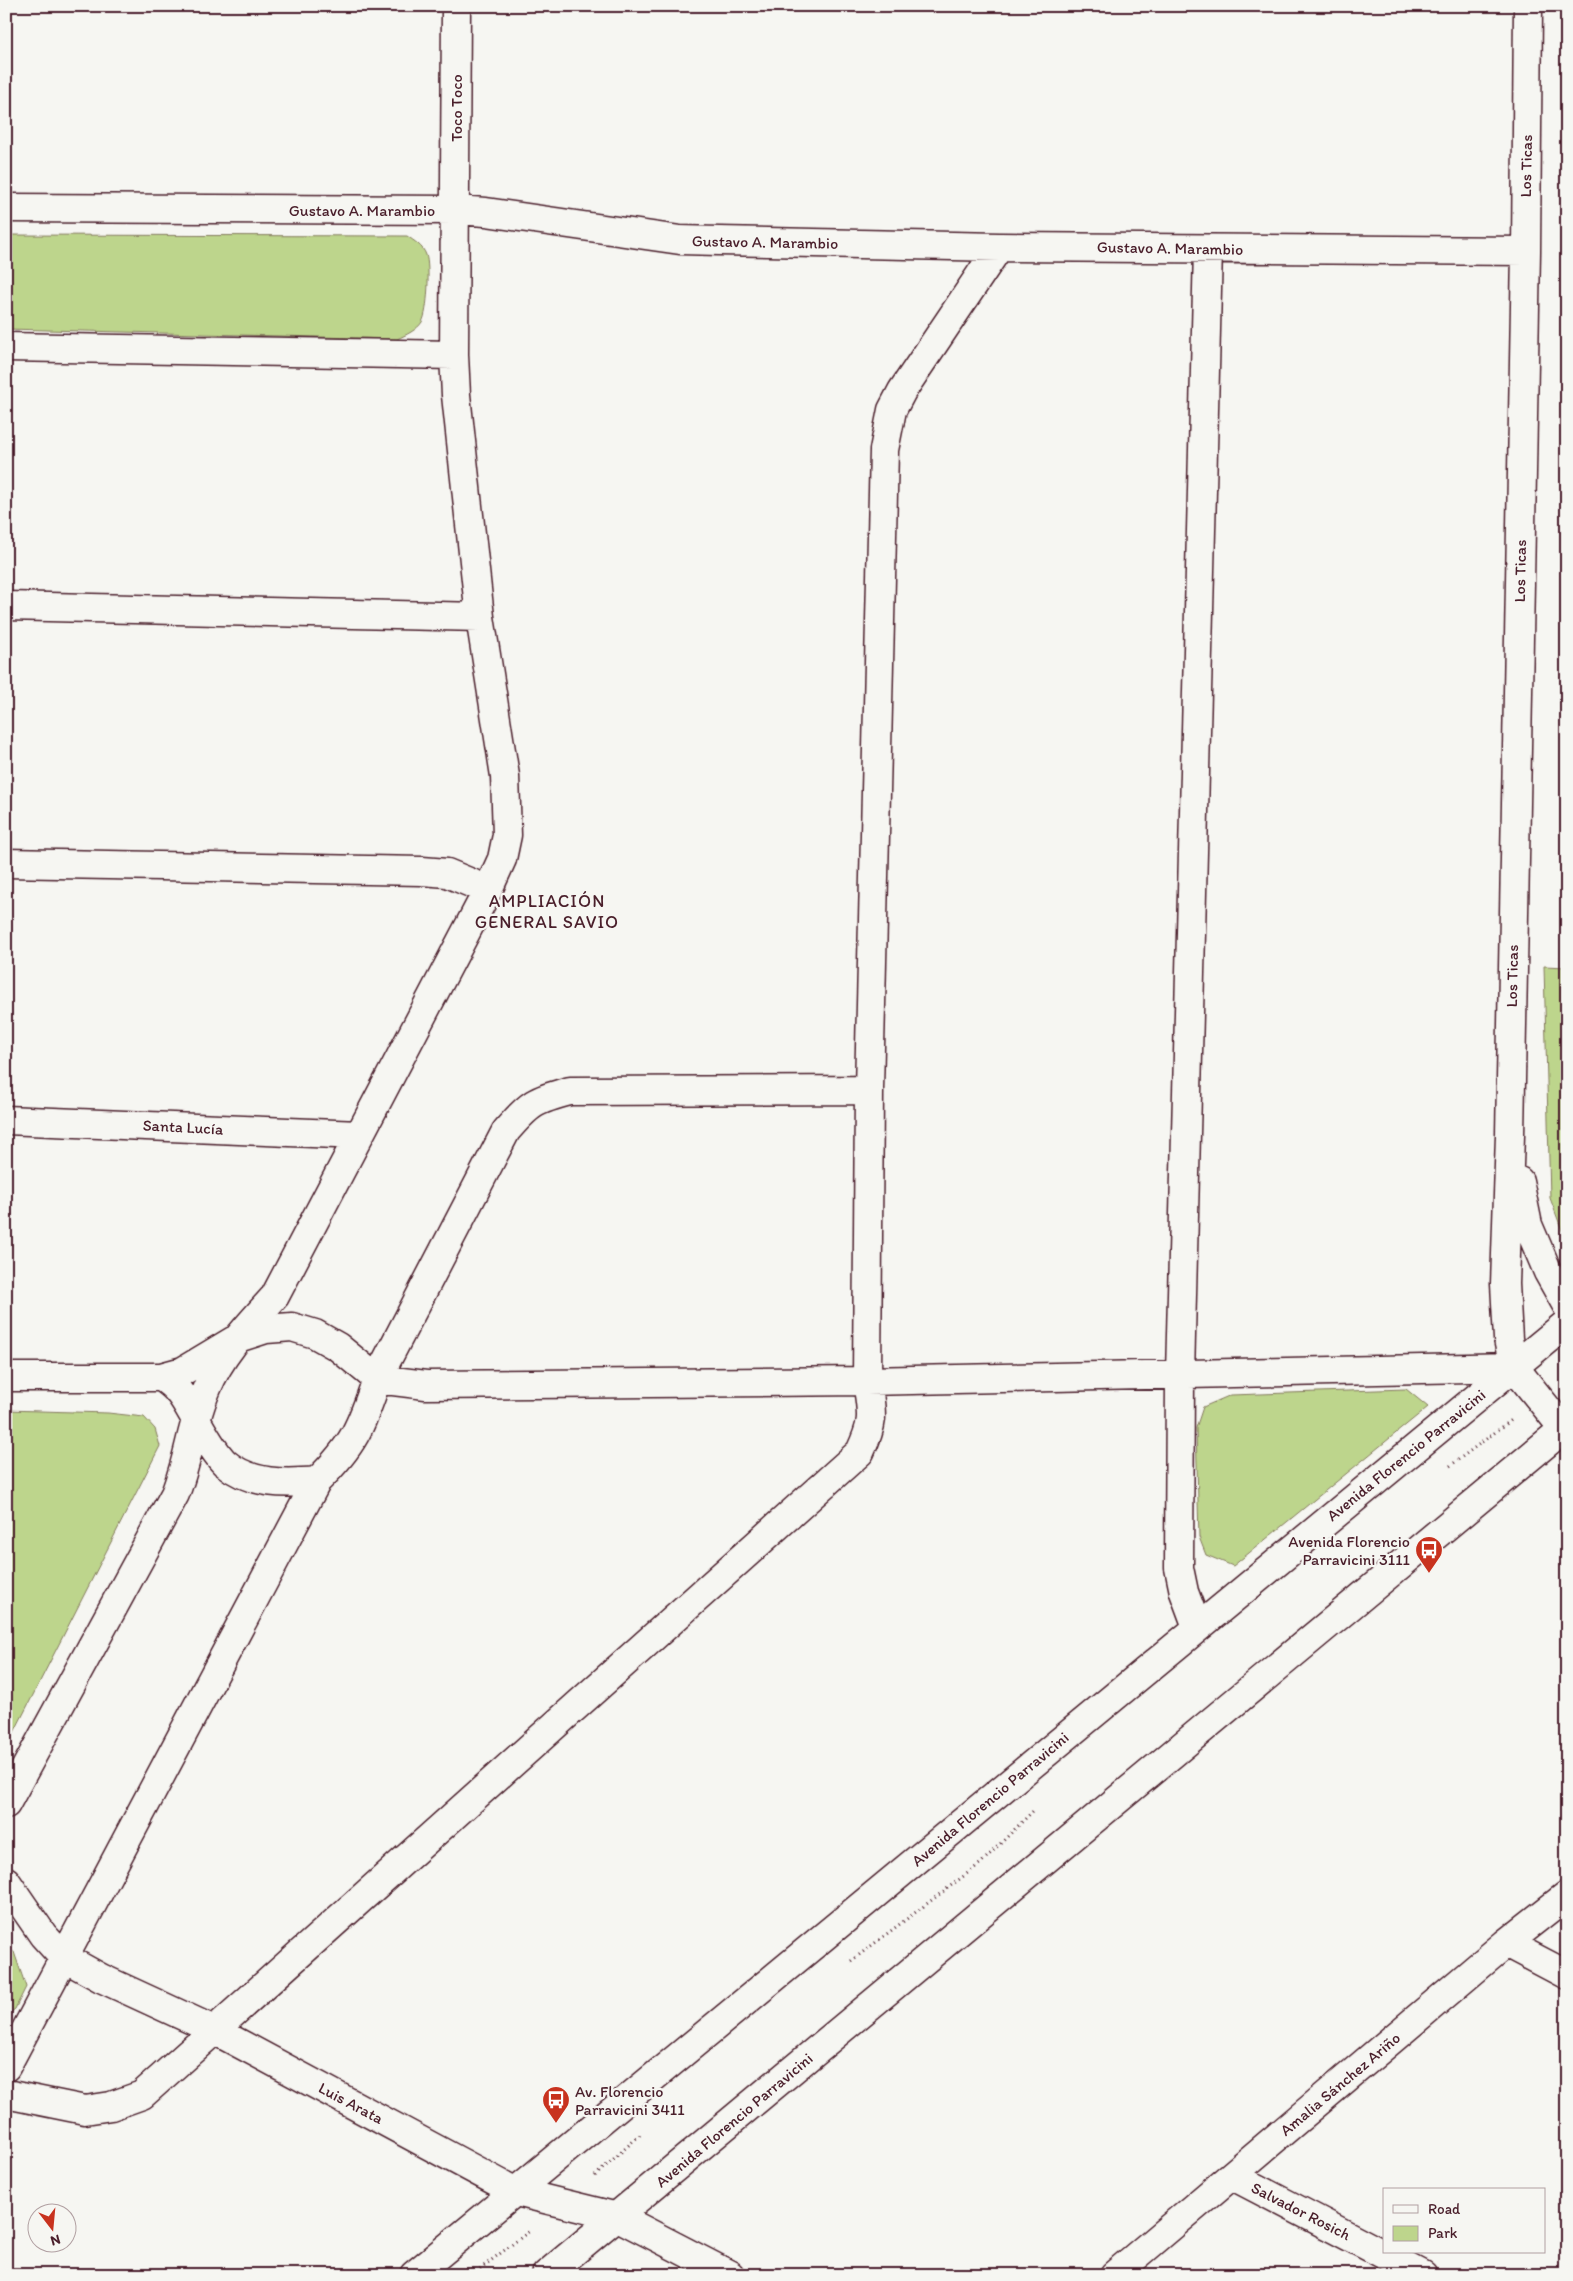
<svg xmlns="http://www.w3.org/2000/svg" width="1573" height="2281" font-family="Itim,sans-serif">
<rect width="100%" height="100%" fill="#f6f6f2"/>
<filter id="ink" filterUnits="userSpaceOnUse"><feTurbulence type="fractalNoise" baseFrequency=".02" numOctaves="2"/><feDisplacementMap in="SourceGraphic" scale="10" xChannelSelector="R" yChannelSelector="G"/><feConvolveMatrix kernelMatrix="1 2 1 2 8 2 1 2 1" color-interpolation-filters="sRGB"/></filter>
<g filter="url(#ink)">
<path fill="#bdd58c" stroke="#847a5c" d="M6,235L407,236C414,241 423,246 426,255C430,265 428,313 422,322C417,330 406,335 397,339L6,329Z
M1544,966L1567,967V1236L1563,1233L1550,1198Z
M1406,1389L1428,1407L1233,1566L1206,1555L1199,1537L1196,1428L1203,1407L1231,1395Z
M6,1410L108,1413L144,1417L155,1429L160,1446L6,1748Z
M6,1948L14,1952L26,1987L15,2009L6,2016Z"/>
<g fill="none" stroke-linecap="round" stroke-linejoin="round">
<defs>
<path id="street" d="M1528,6L1526,251L1510,1135L1505,1284L1508,1339L1514,1367L1567,1433
M6,208L455,210L486,212L680,240L719,241L999,247L1526,251
M6,347L454,355
M6,606L480,617
M6,863L422,871L447,873L488,890
M6,1120L359,1135
M1519,1181L1528,1225L1548,1272L1567,1306
M6,1377H161L183,1371L238,1338L266,1329L292,1327L315,1334L338,1347L377,1379L426,1385L867,1381L1514,1367
M161,1377C180,1389 184,1399 195,1418C203,1432 213,1451 225,1463C251,1485 286,1484 317,1481
M1197,1627L1184,1592L1179,1568L1180,1375L1208,249
M6,1804L175,1494C189,1459 192,1422 207,1388C222,1352 250,1324 275,1296L488,890L502,859L507,835L505,776L480,617L456,395L454,355L456,6
M6,1881L43,1935L63,1957L101,1978L216,2031L516,2192L618,2217L730,2275
M1506,1943L1567,1975
M6,2067L317,1481C354,1445 361,1427 377,1379L506,1131C530,1103 535,1100 570,1091L869,1090
M6,2094L85,2110L111,2106L142,2095L860,1452C875,1420 872,1415 867,1381L869,1090L884,450L892,410L902,391L999,247
M1233,2176L1423,2275
M1114,2275L1506,1943L1567,1895"/>
<path id="secondary" d="M414,2275L1567,1323
M546,2275L1567,1426"/>
</defs>
<use href="#street" stroke="#4a1f2b" stroke-width="31"/>
<use href="#secondary" stroke="#4a1f2b" stroke-width="31"/>
<path stroke="#4a1f2b" stroke-width="3" stroke-dasharray="1 4" stroke-linecap="butt" d="M1450,1466L1513,1419
M851,1961L981,1863L1035,1809
M595,2176L642,2133
M472,2275L531,2230"/>
<use href="#street" stroke="#f6f6f2" stroke-width="28"/>
<use href="#secondary" stroke="#f6f6f2" stroke-width="28"/>
</g>
</g>
<defs>
<symbol id="bus-pin" viewBox="-11 -11 22 30"><path d="M0 17L-7.5 6A9.5 9.5 0 1 1 7.5 6Z" fill="#c8321e" stroke="#f6f6f2"/><path d="M-5-6H5V4H4V6H2V4H-2V6H-4V4H-5ZM-3.5-4V0h7V-4ZM-3.5 1.2v1.5H-2V1.2ZM2 1.2v1.5H3.5V1.2Z" fill="#fff"/></symbol>
</defs>
<g fill-rule="evenodd">
<use href="#bus-pin" x="1413" y="1534" width="32" height="43"/>
<use href="#bus-pin" x="540" y="2084" width="32" height="43"/>
</g>
<g text-anchor="middle" dominant-baseline="central" stroke-width="4.5" stroke-linejoin="round" paint-order="stroke">
<g font-size="16" fill="#4a1f2b" stroke="#f6f6f2">
<text transform="translate(456 108) rotate(-90)">Toco Toco</text>
<text transform="translate(1526 166) rotate(-89)">Los Ticas</text>
<text x="362" y="210">Gustavo A. Marambio</text>
<text transform="translate(765 242) rotate(1)">Gustavo A. Marambio</text>
<text transform="translate(1170 248) rotate(1)">Gustavo A. Marambio</text>
<text transform="translate(1520 571) rotate(-89)">Los Ticas</text>
<text transform="translate(1512 976) rotate(-89)">Los Ticas</text>
<text transform="translate(183 1127) rotate(3)">Santa Lucía</text>
<text transform="translate(1406 1455) rotate(-39)">Avenida Florencio Parravicini</text>
<text transform="translate(990 1799) rotate(-40)">Avenida Florencio Parravicini</text>
<text transform="translate(1340 2084) rotate(-40)">Amalia Sánchez Ariño</text>
<text transform="translate(351 2103) rotate(28)">Luis Arata</text>
<text transform="translate(734 2120) rotate(-40)">Avenida Florencio Parravicini</text>
<text transform="translate(1301 2211) rotate(27)">Salvador Rosich</text>
</g>
<g font-size="16" fill="#4a1f2b" stroke="#f6f6f2" text-anchor="end">
<text x="1410" y="1541">Avenida Florencio<tspan x="1410" dy="18">Parravicini 3111</tspan></text>
<text x="575" y="2091" text-anchor="start">Av. Florencio<tspan x="575" dy="18">Parravicini 3411</tspan></text>
</g>
<g font-size="18" letter-spacing="1" fill="#4a1f2b" stroke="#f6f6f2">
<text x="547" y="901">AMPLIACIÓN<tspan x="547" dy="21">GENERAL SAVIO</tspan></text>
</g>
</g>
<rect width="1573" height="2281" fill="none" stroke="#f6f6f2" stroke-width="25"/>
<rect x="12" y="12" width="1548" height="2256" fill="none" stroke="#4a1f2b" stroke-width="2" filter="url(#ink)"/>
<rect x="1383" y="2188" width="162" height="65" fill="#f6f6f2" stroke="#b1a0a2"/>
<rect x="1393" y="2205" width="25" height="8" fill="#f6f6f2" stroke="#b1a0a2"/>
<text x="1428" y="2214" font-size="15" fill="#4a1f2b">Road</text>
<rect x="1393" y="2226" width="25" height="15" fill="#bdd58c" stroke="#b1a0a2"/>
<text x="1428" y="2238" font-size="15" fill="#4a1f2b">Park</text>
<g transform="translate(52 2228) rotate(164)"><circle r="24" fill="#f6f6f2" stroke="#b1a0a2"/>
<path d="M0-4L9 19L0 12L-9 19Z" fill="#c8321e"/>
<text y="-8" font-size="14" font-weight="bold" text-anchor="middle" fill="#4a1f2b">N</text>
</g>
</svg>
